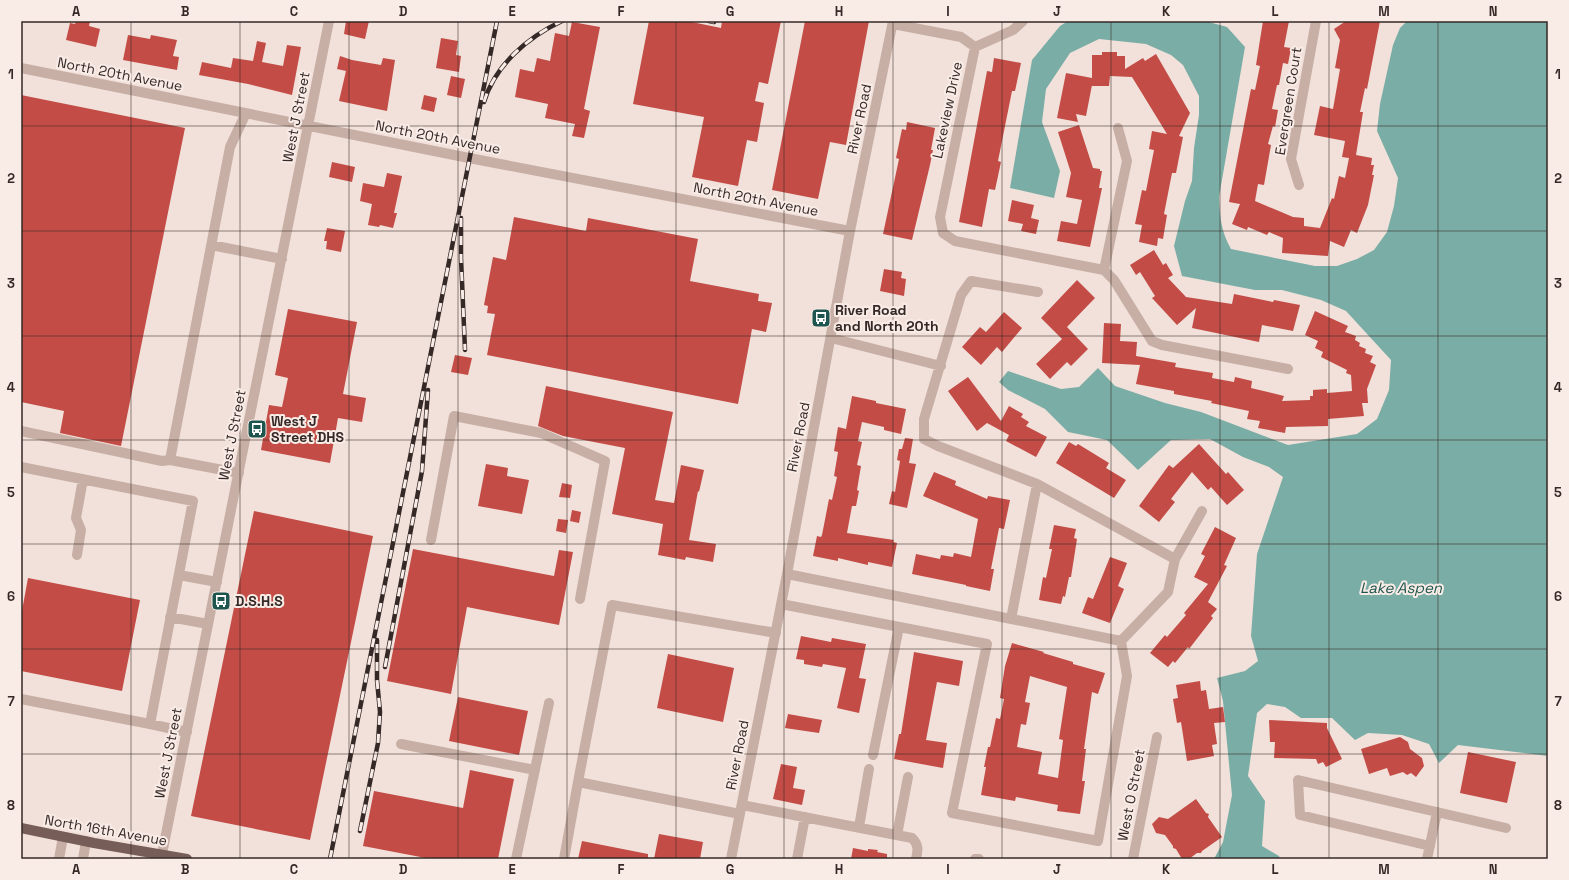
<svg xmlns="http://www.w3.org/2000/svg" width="1569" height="880" font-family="'Space Grotesk',sans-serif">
<rect width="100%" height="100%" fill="#f1e1da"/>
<path fill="#7aada5" d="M1068,21H1205L1227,27L1245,47L1219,197C1220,218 1221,231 1231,249L1315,266H1337L1357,259L1374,250L1387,232L1394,206L1398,178L1377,131L1380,104L1393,45L1400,28L1407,21H1548V756L1458,745L1439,763L1429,744L1402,735L1368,733L1355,740L1332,718H1301L1285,707L1267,704L1257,713L1248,776L1265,801L1262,846L1279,856L1280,859H1214L1223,842L1232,795L1223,701L1217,678L1245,671L1258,661L1251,636L1257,554L1283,477L1269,467L1243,457L1210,439L1171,440L1138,470L1107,440L1068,432L1045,409L1008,390L999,382L1008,371L1061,389L1079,387L1098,368L1115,386L1165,403L1201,412L1288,445L1357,434L1377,419L1389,390L1391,360L1346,311L1321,300L1282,290H1255L1182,276L1174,246L1185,201L1192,181L1194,148L1199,115V96L1183,65L1171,55L1146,44L1099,39L1070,53L1046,89L1042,122L1060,171L1054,198L1010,188L1032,60L1060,26Z"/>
<path fill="#c34c46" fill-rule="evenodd" d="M76,21H90L89,26L100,29L96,47L66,40L70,23L75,24Z
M346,21H369L365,39L344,34Z
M649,21H687L721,28L722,21H781L768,84L759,82L755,101L764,103L757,142L747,140L738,186L692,177L704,117L633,104Z
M805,21H869L846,145L830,142L818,199L772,190Z
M1263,21H1289L1284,47L1291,48L1288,64L1283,63L1279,85H1277L1272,109L1278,110L1275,127L1273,126L1268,144L1271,145L1264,185L1258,184L1255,201L1293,217L1304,218V226L1320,228L1332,198L1334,199L1339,176L1345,178L1349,158L1342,157L1345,141L1314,135L1320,106L1333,109L1340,69L1335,68L1340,40L1334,29L1346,21H1380L1367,89L1365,88L1360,112H1363L1356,155L1372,158L1371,165H1374L1372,175H1374L1368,205L1357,233L1351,230L1344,247L1330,241L1328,256L1282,253L1283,238L1269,232L1267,235L1248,227L1247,230L1232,224L1240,204L1229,202L1251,89L1255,90L1260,66L1256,65Z
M572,22L600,27L584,109L590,111L584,138L572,136L575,124L545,118L548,104L515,97L520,69L534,72L537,58L550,61L555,33L569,36Z
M128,35L150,39L151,35L177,40L173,56L179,57L177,70L123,60Z
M441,38L458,41L456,55L461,56L459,72L436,68Z
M257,41L266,43L262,62L283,66L287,45L301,47L292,95L248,84L199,75L202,62L231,68L233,58L253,61Z
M1102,52H1117V56H1125V69L1143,58L1145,61L1156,54L1190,113L1179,136L1183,137L1176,173H1172L1164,214L1167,215L1163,239L1158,238L1157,246L1139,242L1142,225L1135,224L1142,190L1146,191L1154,150L1149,149L1152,131L1167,134L1132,77L1110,76L1109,86H1092V85L1086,116L1076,114L1078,122L1057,118L1066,73L1092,78V55H1102Z
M340,56L352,60L381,65L383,58L395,60L387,111L339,101L346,71L337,69Z
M994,58L1021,63L1015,91H1012L998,161L1001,162L995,190L989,189L982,227L959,222L987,71L992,72Z
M451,76L465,79L461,98L447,95Z
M21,95L185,128L121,446L60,433L64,411L21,402Z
M424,95L437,98L434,112L421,109Z
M907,122L935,128L931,150H933L930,165L912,240L883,234L899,159L896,158L902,129L906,130Z
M1079,125L1093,168L1100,169V171H1102L1099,188H1102L1090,247L1057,241L1061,221L1077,224L1082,200L1066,197L1071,173L1058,132Z
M332,162L355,167L352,182L329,177Z
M387,173L402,176L394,213H397L393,228L380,225L379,227L368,225L372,204L360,201L363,183L384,187Z
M1012,200L1034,205L1031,218L1039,220L1036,234L1021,231L1023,224L1008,221Z
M514,217L586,231L588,218L698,239L690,281L759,294L758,301L772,303L766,332L752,329L738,404L487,355L495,314L487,313L488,306L484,305L493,257L506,260Z
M327,228L345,231L341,252L326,249L327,241H324Z
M1154,250L1163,265L1166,263L1173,275L1168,278L1186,297L1232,304L1234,294L1273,302L1274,300L1300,305L1293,331L1262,325L1259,342L1192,328L1196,308L1177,325L1152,298L1155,296L1140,272L1136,275L1130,265Z
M884,269L902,272L901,278L906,279L904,296L880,291Z
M1077,280L1095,298L1067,327L1088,349L1071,366L1067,362L1050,379L1036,364L1062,339L1041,318Z
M288,309L357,322L343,394L366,398L362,422L338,418L330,463L261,450L269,405L282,407L288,378L275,375Z
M1315,311L1348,326L1345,332L1356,336L1355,340L1360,343L1359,346L1366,349L1365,353L1373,356L1370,362L1376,365L1367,389L1368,403H1362L1364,416L1328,419V426L1286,427L1285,433L1258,428L1260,421L1247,419L1249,411L1211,403L1212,401L1174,394V391L1136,384L1140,365L1102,363L1104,323L1121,324L1120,341L1137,342L1136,356L1176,363L1175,367L1213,373L1212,378L1234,382L1235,377L1252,381L1251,388L1284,396L1282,401L1310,400V396H1313V390L1327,389V393L1352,391L1351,375L1346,373L1347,370L1321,357L1323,352L1315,348L1318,341L1305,335Z
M1004,312L1022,328L1002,352L997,347L981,365L962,347L980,327L986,332Z
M455,355L472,358L468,375L451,372Z
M968,377L1001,421L1009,406L1023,414L1021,417L1029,422L1026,426L1047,437L1036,457L1006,441L1009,435L987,423L977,431L948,391Z
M546,386L673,412L655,500L674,503L681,465L704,470L699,492L698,491L689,540L716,544L713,562L686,557L685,560L658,555L663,524L612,514L625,448L563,436L538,426Z
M852,396L876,401V403L906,409L901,434L884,430V427L862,422L858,441L862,442L857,465L861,466L857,490L859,491L856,506H852L847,533L894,540L893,542L897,543L892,567L868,562V565L838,558V561L813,556L817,536L821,537L822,535L829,499L832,500L837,477L834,476L838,452L834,451L838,427L846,429Z
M905,438L913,439L909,463L916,464L907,508L889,504L892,491L895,492L900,461L897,460L899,449H902Z
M1069,442L1076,446L1078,444L1109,463L1106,468L1126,480L1114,498L1056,463Z
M1199,444L1226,474L1228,472L1244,490L1227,505L1211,487L1208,490L1192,472L1171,499L1175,502L1159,522L1139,506L1169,465L1173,468Z
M486,464L508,468L507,476L529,480L522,514L478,506Z
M934,472L956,481L955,485L987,499L988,496L1010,500L1004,529L999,528L991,569H994L990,591L966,586V585L912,574L916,554L940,559L941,555L953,557L954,553L971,557L978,519L923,496Z
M562,483L572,485L570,498L559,497Z
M572,510L581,512L579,523L570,521Z
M254,511L373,536L310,840L191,816Z
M558,519L568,520L566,533L556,531Z
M1054,525L1076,529L1074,538L1077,539L1071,577H1069L1065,597L1063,596L1061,604L1039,600L1043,577L1046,578L1052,549H1049Z
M1215,527L1236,538L1224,565L1227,566L1208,602L1217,609L1211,616L1213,618L1189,649L1188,647L1175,663L1173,661L1168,667L1150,653L1165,635L1167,637L1186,615L1184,613L1208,584L1194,577L1205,556L1201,554Z
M413,549L554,576L559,550L573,552L559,625L467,607L451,694L387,681Z
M1110,557L1127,563L1118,586L1124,589L1110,623L1082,613L1088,597L1093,599Z
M28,578L140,600L122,691L21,671V616Z
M801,636L831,642L832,638L866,644L859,678L866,679L859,713L837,708L846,668L823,664L822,667L804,664V660L796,659Z
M1012,643L1044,652L1043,653L1073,662V664L1105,673L1098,694L1092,692L1084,749H1086L1082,781H1085L1080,814L1057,811L1058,805L1016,797L1015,801L981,795L986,767H984L988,747H990L996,718L1000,719L1004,699L1000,698L1005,666ZM1030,676L1067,687L1059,739L1063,740L1058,778L1038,774L1042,752L1017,747L1021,724L1026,725L1030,703L1025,702Z
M914,652L963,661L959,686L937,682L926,740L947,743L943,768L894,759L899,734H901Z
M668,654L734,668L723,722L657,708Z
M1200,681L1201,691L1206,690L1209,709L1223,707L1225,722L1214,723L1217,744L1212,745L1214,756L1187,761L1181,722L1177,723L1173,699L1178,698L1176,685Z
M458,697L528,711L519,755L449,741Z
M788,714L822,720L819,733L785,728Z
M1269,720L1327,723V728L1342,759L1326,767L1323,762L1318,764L1316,759L1274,758L1275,742H1270Z
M1400,737L1408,742L1410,749L1422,758L1424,766L1416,777L1411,773L1407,775L1403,772L1390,776L1387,768L1369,774L1361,749Z
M1468,752L1516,762L1507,803L1460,793Z
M781,764L797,767L793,788L805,790L802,805L773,799Z
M470,770L514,779L498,859H431L363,846L374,791L463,808Z
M1196,799L1206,813L1209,814L1208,817L1222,837L1202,851L1201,853H1197L1189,859H1182L1176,849L1173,848V846L1165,835L1156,833L1152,824L1159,817L1168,819Z
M659,834L703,842L700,859H654Z
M582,841L648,854V859H578Z
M853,848L868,851V849L878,850L877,852L887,854V859H851Z"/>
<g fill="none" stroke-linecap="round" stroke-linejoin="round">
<path stroke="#c8afa6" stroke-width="10" d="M1023,21L1013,30L975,47L940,217L943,233L955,241L1104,270L1114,280L1152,341L1162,345L1288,369
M893,24L961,37L975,47
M21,68L469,158L850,231
M1299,185L1291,159L1316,21
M211,245L282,259
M1104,270L1127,161L1118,128
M831,338L941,366
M21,431L162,461L170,460
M21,467L193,501L150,724L21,699
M239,473L170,460L230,147L246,113
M431,540L454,416L541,433L605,461L580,599
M77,555L81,530L76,518L83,479
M1175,559L1202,511
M787,574L1121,641L1168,592L1175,559L1037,484L938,446L924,439V419L961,295L971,281L1038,292
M179,575L217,582
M781,604L987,644L952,813L1098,841L1127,676L1121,641
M170,617L208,624
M1011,619L1037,484
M150,724L187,732
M401,744L535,770
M873,755L899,627
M578,782L612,605L776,633
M742,805L912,838C919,845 918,850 916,859
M859,827L869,769
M897,835L908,777
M1430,846L1300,815L1298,780L1506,828
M162,854L329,21
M59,859L63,837
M83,859L86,841
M516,859L549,703
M564,859L578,782L740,814
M731,859L787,574L850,231L893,21
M797,859L805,817
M975,859H979
M1133,859L1157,737
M1427,859L1437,812"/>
<path stroke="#765d58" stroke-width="10" d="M21,828L94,843L187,859"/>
<defs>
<path id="rail" d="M709,21L714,22
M484,102C495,65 528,37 562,21
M461,218V258L465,350
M385,667L422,471L428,390
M360,831L378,743L380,712L377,680V640
M330,859L497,21"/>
</defs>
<use href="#rail" stroke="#352927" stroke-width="4.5"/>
<use href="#rail" stroke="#f9ece6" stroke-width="3" stroke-dasharray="9" stroke-linecap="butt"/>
</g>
<path fill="none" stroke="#352927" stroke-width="1" stroke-opacity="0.55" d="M131,21V859M240,21V859M349,21V859M458,21V859M567,21V859M676,21V859M784,21V859M893,21V859M1002,21V859M1111,21V859M1220,21V859M1329,21V859M1438,21V859M21,126H1548M21,231H1548M21,336H1548M21,440H1548M21,544H1548M21,649H1548M21,754H1548"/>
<defs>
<symbol id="bus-square" viewBox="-11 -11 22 22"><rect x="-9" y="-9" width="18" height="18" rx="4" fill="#1e554e" stroke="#f9ece6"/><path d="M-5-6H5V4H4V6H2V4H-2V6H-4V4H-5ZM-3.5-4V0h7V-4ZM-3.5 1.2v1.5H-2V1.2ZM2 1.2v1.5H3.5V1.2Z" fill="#fff"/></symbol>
</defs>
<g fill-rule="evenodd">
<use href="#bus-square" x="810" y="307" width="22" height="22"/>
<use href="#bus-square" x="246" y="418" width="22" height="22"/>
<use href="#bus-square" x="210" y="590" width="22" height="22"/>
</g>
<g text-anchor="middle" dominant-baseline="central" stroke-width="4" stroke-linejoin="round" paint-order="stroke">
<g font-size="14" fill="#352927" stroke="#f9ece6">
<text transform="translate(120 74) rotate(11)">North 20th Avenue</text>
<text transform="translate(1288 101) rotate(-81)">Evergreen Court</text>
<text transform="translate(947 110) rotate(-78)">Lakeview Drive</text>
<text transform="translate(296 117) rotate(-79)">West J Street</text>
<text transform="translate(859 119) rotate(-78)">River Road</text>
<text transform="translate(438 137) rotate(11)">North 20th Avenue</text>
<text transform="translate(756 199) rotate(11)">North 20th Avenue</text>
<text transform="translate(232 435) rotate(-79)">West J Street</text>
<text transform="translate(798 437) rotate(-79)">River Road</text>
<text transform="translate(168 753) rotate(-79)">West J Street</text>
<text transform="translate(737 755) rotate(-79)">River Road</text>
<text transform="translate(1131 795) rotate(-79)">West O Street</text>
<text transform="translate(106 830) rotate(10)">North 16th Avenue</text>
</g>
<g font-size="14" font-weight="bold" fill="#352927" stroke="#f9ece6" text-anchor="start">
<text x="835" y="310">River Road<tspan x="835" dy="16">and North 20th</tspan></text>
<text x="271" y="421">West J<tspan x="271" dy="16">Street DHS</tspan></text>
<text x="235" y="601">D.S.H.S</text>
</g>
<g font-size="15" font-style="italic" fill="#1e554e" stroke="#f9ece6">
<text x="1401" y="587">Lake Aspen</text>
</g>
</g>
<rect width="1569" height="880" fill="none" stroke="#f9ece6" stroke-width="44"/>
<rect x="22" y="22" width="1525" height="836" fill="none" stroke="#352927" stroke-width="1.5"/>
<g font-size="13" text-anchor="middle" font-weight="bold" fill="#352927">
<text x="76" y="16">A</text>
<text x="185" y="16">B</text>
<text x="294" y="16">C</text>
<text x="403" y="16">D</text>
<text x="512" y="16">E</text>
<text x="621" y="16">F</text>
<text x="730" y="16">G</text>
<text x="839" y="16">H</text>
<text x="948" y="16">I</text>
<text x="1057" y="16">J</text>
<text x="1166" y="16">K</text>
<text x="1275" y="16">L</text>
<text x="1384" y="16">M</text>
<text x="1493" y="16">N</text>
<text x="11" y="79">1</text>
<text x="1558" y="79">1</text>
<text x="11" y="183">2</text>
<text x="1558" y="183">2</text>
<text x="11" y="288">3</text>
<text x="1558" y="288">3</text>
<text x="11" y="392">4</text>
<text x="1558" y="392">4</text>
<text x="11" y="497">5</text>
<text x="1558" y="497">5</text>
<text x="11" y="601">6</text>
<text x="1558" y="601">6</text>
<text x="11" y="706">7</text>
<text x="1558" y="706">7</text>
<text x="11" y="810">8</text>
<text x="1558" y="810">8</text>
<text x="76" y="874">A</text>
<text x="185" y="874">B</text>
<text x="294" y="874">C</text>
<text x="403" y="874">D</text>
<text x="512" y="874">E</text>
<text x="621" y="874">F</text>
<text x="730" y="874">G</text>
<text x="839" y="874">H</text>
<text x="948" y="874">I</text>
<text x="1057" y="874">J</text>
<text x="1166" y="874">K</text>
<text x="1275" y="874">L</text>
<text x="1384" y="874">M</text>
<text x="1493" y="874">N</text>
</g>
</svg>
